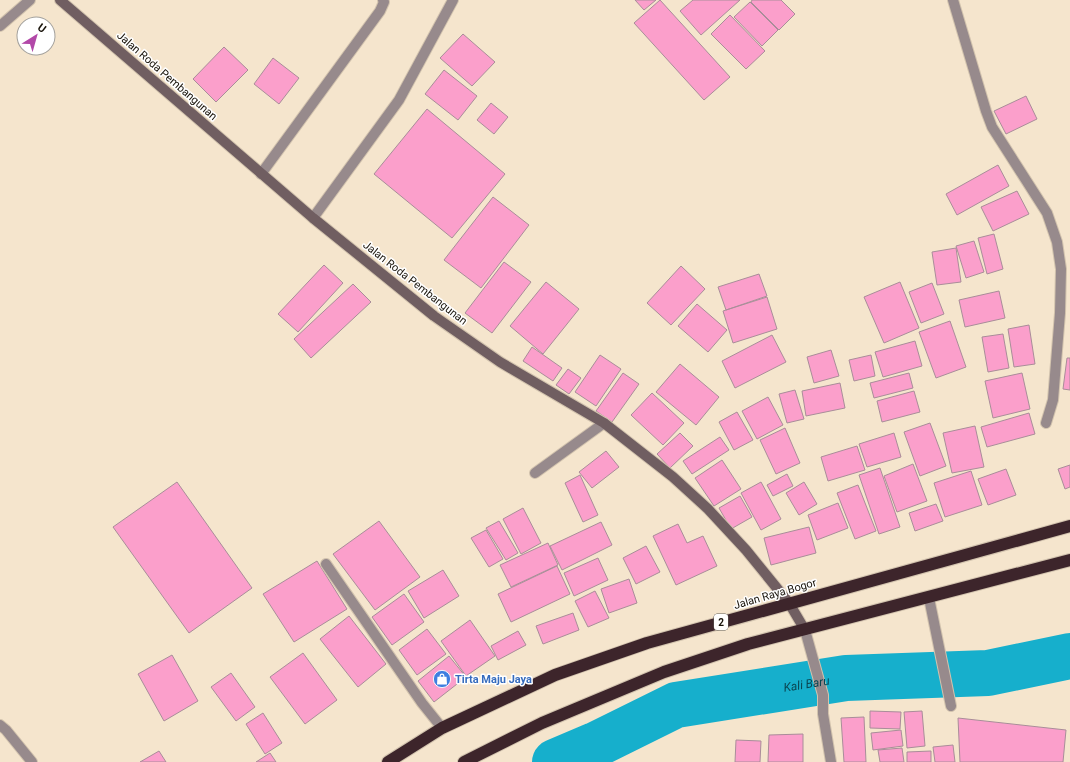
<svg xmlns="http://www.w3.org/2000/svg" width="1070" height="762" font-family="Roboto,sans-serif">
<rect width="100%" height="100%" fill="#f5e5cd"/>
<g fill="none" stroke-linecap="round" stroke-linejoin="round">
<path stroke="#16afcc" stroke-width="46" id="s1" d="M555,762L595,745L676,705L846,678L988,673L1070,656"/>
</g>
<path fill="#fb9fcb" stroke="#a98d99" d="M635,0H656L644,10Z
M660,0L730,77L704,100L634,23Z
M693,0H740L701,35L680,11Z
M752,0H781L795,14L779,30L751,2Z
M750,2L778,30L762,46L734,17Z
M730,15L765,51L746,69L711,34Z
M463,34L495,62L472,86L440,58Z
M224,47L248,70L216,102L193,79Z
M273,58L299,78L279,104L254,84Z
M444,70L477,96L458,120L425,94Z
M1026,96L1037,119L1006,134L994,111Z
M491,103L508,117L494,134L477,120Z
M427,109L505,174L452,238L374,174Z
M998,165L1009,186L957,215L946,194Z
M1017,191L1029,214L993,231L981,207Z
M493,197L529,225L481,288L444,260Z
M994,234L1003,269L987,274L978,238Z
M974,241L984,272L966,278L956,246Z
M956,248L961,282L937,285L932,252Z
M504,262L531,282L492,333L465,313Z
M324,265L343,283L298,332L278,314Z
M681,266L705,289L671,325L647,303Z
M759,274L767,296L726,310L718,287Z
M546,282L579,309L543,354L510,326Z
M900,282L919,328L884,343L864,297Z
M932,283L944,314L921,323L909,292Z
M353,284L371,302L311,358L294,339Z
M999,291L1005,318L965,327L959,300Z
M767,297L777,329L733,343L723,311Z
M697,304L727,330L708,352L678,326Z
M950,321L966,367L936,378L919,332Z
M1029,325L1035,364L1014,367L1008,329Z
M1003,334L1009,368L988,372L982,337Z
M772,335L786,362L735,388L722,361Z
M915,341L922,366L883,377L875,352Z
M532,347L562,368L553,381L523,361Z
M831,350L839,376L814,383L807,357Z
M600,355L621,369L596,406L575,392Z
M871,355L875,376L854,381L849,360Z
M1067,358H1070V390L1063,389Z
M680,364L719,397L696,425L656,392Z
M568,369L581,378L569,394L556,385Z
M623,373L639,384L612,422L596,411Z
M909,373L913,388L874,398L870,383Z
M1022,373L1030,409L993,418L985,381Z
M840,383L845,408L806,416L802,391Z
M795,390L804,419L787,423L779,394Z
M914,391L920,412L882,422L877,401Z
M652,393L684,423L663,445L631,415Z
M768,397L783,425L757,439L742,411Z
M737,412L753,440L734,450L719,422Z
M1029,413L1035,434L987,447L981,427Z
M930,423L946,466L920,476L904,432Z
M975,426L984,467L952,473L943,433Z
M785,428L800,463L776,474L760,440Z
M680,433L693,446L670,468L657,454Z
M894,433L901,457L867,467L859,444Z
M720,437L729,450L692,474L683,461Z
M857,446L865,470L828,481L821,457Z
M606,451L619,467L592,488L579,472Z
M722,460L741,489L714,506L695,478Z
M913,464L927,501L897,512L884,476Z
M1070,465V487L1065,489L1058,469Z
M880,468L900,527L879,534L859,475Z
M1006,469L1016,495L988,505L978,479Z
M971,471L982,505L945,517L934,483Z
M787,474L793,486L773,496L767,485Z
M580,475L598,515L583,522L565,483Z
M177,482L252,588L189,633L113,527Z
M761,482L781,519L761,530L741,493Z
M804,482L817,504L799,515L786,493Z
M858,485L876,531L855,539L837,493Z
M740,496L752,517L731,529L719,508Z
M838,503L848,528L817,540L808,515Z
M936,504L943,521L915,531L909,513Z
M523,508L541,543L521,554L503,519Z
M379,521L420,577L375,610L333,554Z
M499,521L518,553L506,560L486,528Z
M601,522L612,545L562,570L550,546Z
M678,524L687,543L703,536L717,566L676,585L653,536Z
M809,527L816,553L771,565L764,538Z
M486,530L503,559L489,567L471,538Z
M548,543L558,565L511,587L500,565Z
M646,546L660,572L636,584L623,558Z
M598,558L608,580L574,596L564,573Z
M317,561L347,609L294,642L263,594Z
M557,566L570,594L511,622L498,594Z
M443,570L459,596L424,618L408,591Z
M629,579L637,603L609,613L601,589Z
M595,591L609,618L588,627L575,601Z
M404,594L424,622L392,645L372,617Z
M573,613L579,630L543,644L536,626Z
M349,616L386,664L358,687L320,639Z
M470,620L495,656L466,676L441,641Z
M427,629L446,654L417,675L399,650Z
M518,631L526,645L498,660L491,646Z
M303,653L337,700L305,724L270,677Z
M172,655L198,701L164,721L138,674Z
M449,656L466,677L434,702L418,681Z
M231,673L255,707L236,721L211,687Z
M870,711L901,712L900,729L870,728Z
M922,711L925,746L907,748L904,712Z
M263,713L282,743L265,754L246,724Z
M864,717L866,762H844L841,718Z
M958,718L1066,730L1063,762H960Z
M901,730L903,746L873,750L871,733Z
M803,734V762H768L769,735Z
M736,740L761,741L760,762H735Z
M953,745L955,762H935L933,747Z
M902,748L904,762H880L878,750Z
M159,751L166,762H140Z
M931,751V762H907V752Z
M270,753L276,762H256Z"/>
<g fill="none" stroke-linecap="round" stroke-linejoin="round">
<defs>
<path id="lane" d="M0,725L6,730L32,762"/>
<path id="street" d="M953,0L986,111L992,127L1047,213L1057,242L1061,269L1060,313L1053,400L1046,423
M0,26L30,0
M261,174L380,11L384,2L383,0
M313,218L399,100L453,0
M535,473L604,423
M326,564L422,703L442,728
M929,598L951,706
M805,630L823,695V714L831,762"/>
<path id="secondary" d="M60,0L313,218L434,316L500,362L604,423L673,477L708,509L746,550L789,603L805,630"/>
<path id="highway" d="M388,762L442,728L555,675L647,643L1070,526
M464,762L542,723L664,672L748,644L1070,560"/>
</defs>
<use href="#lane" stroke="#d2c3ae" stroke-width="12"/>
<use href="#street" stroke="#d2c3ae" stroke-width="12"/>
<use href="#secondary" stroke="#d2c3ae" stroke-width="12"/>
<use href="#highway" stroke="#d2c3ae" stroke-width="14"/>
<use href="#lane" stroke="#978a8c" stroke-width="10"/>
<use href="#street" stroke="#978a8c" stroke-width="10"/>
<use href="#secondary" stroke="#705e61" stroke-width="10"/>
<use href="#highway" stroke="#3d252b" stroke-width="12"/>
</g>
<defs>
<symbol id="shop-disc" viewBox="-11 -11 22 22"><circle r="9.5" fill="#3f7fe0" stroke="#fff"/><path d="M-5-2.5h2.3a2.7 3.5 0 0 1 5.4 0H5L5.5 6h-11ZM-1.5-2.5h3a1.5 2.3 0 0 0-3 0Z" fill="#fff"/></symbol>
</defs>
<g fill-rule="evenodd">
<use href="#shop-disc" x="432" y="669" width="20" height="20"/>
</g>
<g text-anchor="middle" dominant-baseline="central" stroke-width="3" stroke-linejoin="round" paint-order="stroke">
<rect fill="#fff" stroke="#5d5a54" stroke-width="1" x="714" y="614" width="14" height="16" rx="3"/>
<g font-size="10" font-weight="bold" fill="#18130a">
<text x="721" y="622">2</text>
</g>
<g font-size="11" fill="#18130a" stroke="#fff">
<text transform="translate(167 76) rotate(41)">Jalan Roda Pembangunan</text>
<text transform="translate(415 283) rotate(38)">Jalan Roda Pembangunan</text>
<text transform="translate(775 594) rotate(-16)">Jalan Raya Bogor</text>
</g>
<g font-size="11" font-weight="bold" fill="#366cbe" stroke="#fff" text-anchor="start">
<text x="455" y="679">Tirta Maju Jaya</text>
</g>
<g font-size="12" font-style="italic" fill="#0a4652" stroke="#fff">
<text stroke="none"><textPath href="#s1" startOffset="266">Kali Baru</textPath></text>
</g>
</g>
<g transform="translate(36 36) rotate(37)"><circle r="19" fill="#ffffff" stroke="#a3a19d"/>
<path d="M0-3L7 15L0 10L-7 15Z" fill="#b248a8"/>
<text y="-6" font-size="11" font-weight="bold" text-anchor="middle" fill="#18130a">U</text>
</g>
</svg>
